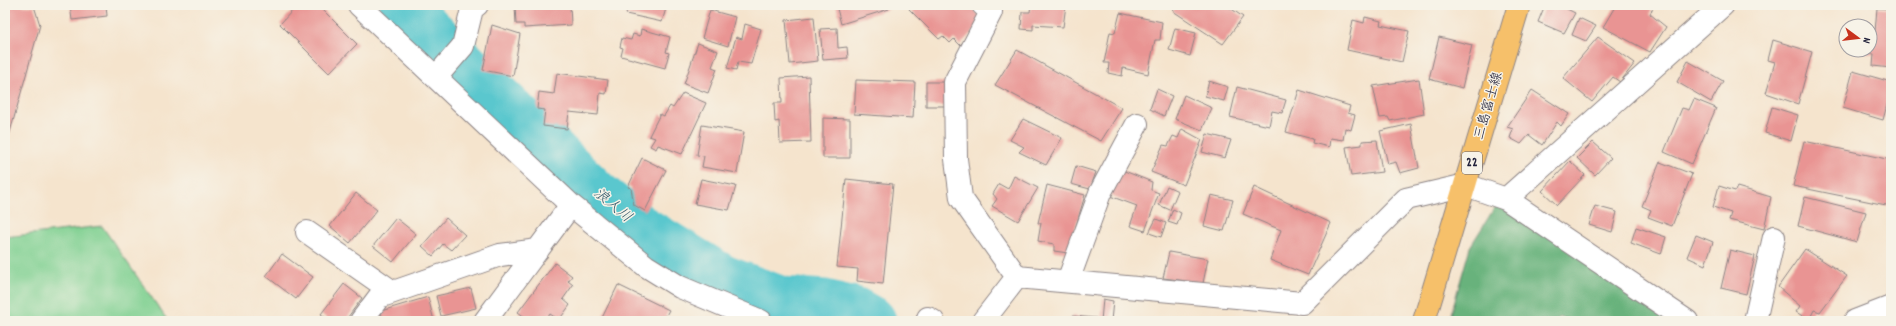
<svg xmlns="http://www.w3.org/2000/svg" width="1896" height="326" font-family="Dekko,'Klee One',sans-serif">
<rect width="100%" height="100%" fill="#f7f3e8"/>
<filter id="ink" filterUnits="userSpaceOnUse"><feTurbulence type="fractalNoise" baseFrequency=".025" numOctaves="2"/><feDisplacementMap in="SourceGraphic" scale="8" xChannelSelector="R" yChannelSelector="G"/><feConvolveMatrix kernelMatrix="1 2 1 2 8 2 1 2 1" color-interpolation-filters="sRGB"/></filter>
<filter id="wash" filterUnits="userSpaceOnUse"><feTurbulence type="fractalNoise" baseFrequency=".012" numOctaves="4" result="noise"/><feDisplacementMap in="SourceGraphic" scale="16" xChannelSelector="R" yChannelSelector="G"/><feGaussianBlur stdDeviation="0.9" result="paint"/><feColorMatrix in="noise" values="0 0 0 0 0 0 0 0 0 0 0 0 0 0 0 0 0 1.4 0 .05"/><feComposite in="paint" operator="in"/></filter>
<g filter="url(#wash)">
<rect width="100%" height="100%" fill="#f5e4cd"/>
<path fill="#7fd091" stroke="#507966" d="M102,226L168,321H5V237Z"/>
<path fill="#67b27b" stroke="#446a5b" d="M1495,207L1544,220L1693,321H1571L1561,317L1554,321H1449L1470,247Z"/>
<g fill="none" stroke-linecap="round" stroke-linejoin="round">
<path stroke="#5ac7ce" stroke-width="49" d="M403,5L597,195L637,227L723,279L782,301L825,304L854,311L872,321"/>
</g>
<g id="blocks">
<path fill="#e99493" d="M5,5L34,6L40,25L5,150Z
M70,5H106L107,16L72,20Z
M288,5H318L357,44L329,73L280,24L293,10Z
M515,5H570L571,25L524,28V24H516Z
M628,5H667L662,22L626,14Z
M836,5H888L889,9L841,24Z
M912,5H969L984,20L960,45L954,39L950,43L943,36L939,39L909,9Z
M1031,5H1066L1063,27L1033,25V30L1021,29L1022,12H1030Z
M1177,5H1226L1243,17L1223,44L1173,11Z
M1545,5H1559L1575,13L1564,33L1538,22Z
M1616,5H1654L1650,14L1666,27L1650,52L1603,27Z
M1877,8L1891,9V68L1873,66L1874,54L1866,53V50H1870V31L1875,32Z
M710,10L735,17L728,46L702,38Z
M1120,13L1162,22L1160,40H1155L1148,74L1123,68L1122,76L1108,73L1109,63H1104L1110,32L1115,33Z
M814,17L818,61L790,64L786,20Z
M1365,17L1381,21L1380,25L1409,31L1402,62L1347,50L1353,20L1364,23Z
M1579,18L1596,26L1586,41L1572,35Z
M745,24L761,29L751,64L738,62L736,70L727,68L736,37L742,39Z
M492,25L520,34L513,76L483,70Z
M837,28L838,48L847,47L848,58L823,60L820,29Z
M1175,28L1196,33L1190,56L1169,50Z
M641,29L670,37L666,52L669,53L665,68L621,56L623,48L620,47L622,38L631,40L633,34L640,36Z
M1439,37L1472,45L1462,88L1429,79Z
M1598,37L1635,63L1620,82L1613,77L1592,102L1563,78Z
M1773,40L1812,52L1798,104L1766,93L1775,62L1768,60Z
M698,43L718,51L712,67L717,69L708,93L684,84Z
M1017,50L1122,108L1101,141L995,85Z
M1688,61L1723,81L1711,102L1677,82Z
M1853,71L1891,82V90L1883,120L1843,108Z
M557,73L608,80L606,94L600,93L598,115L569,112L567,129L543,126L545,110L537,109L539,92L554,94Z
M809,76L811,142L780,143L779,121L775,122L774,103H782L781,78Z
M1419,79L1424,114L1390,121L1388,117L1380,118L1373,86Z
M856,80L915,82L913,118L854,114Z
M1209,81L1228,87L1224,101L1205,96Z
M926,82H946V106H926Z
M1237,87L1286,100L1282,113L1272,111L1269,126L1230,117Z
M1157,89L1172,96L1164,116L1150,109Z
M1299,90L1350,106L1348,113L1355,115L1351,130L1345,128L1343,140L1330,138L1329,147L1312,143L1313,139L1286,132Z
M1532,90L1569,114L1561,126L1557,122L1542,145L1529,135L1521,144L1510,138L1513,129L1507,127Z
M683,93L706,103L682,154L658,145L656,149L650,146L655,138L649,136L660,114L664,116L670,106L673,108Z
M1184,95L1212,108L1202,130L1175,119Z
M1694,99L1716,108L1692,164L1664,152L1682,108L1689,110Z
M1772,107L1798,115L1791,141L1765,133Z
M823,118L850,119V158H823Z
M1023,119L1062,138L1046,165L1019,152L1024,147L1010,140Z
M1411,124L1419,168L1400,173L1396,162L1388,164L1380,131Z
M702,125L744,132L737,173L702,167L704,156L697,155Z
M1182,129L1202,140L1184,185L1151,172L1163,145L1168,146L1173,136L1178,138Z
M1207,134L1231,140L1225,158L1202,152Z
M1377,140L1382,172L1351,176L1346,147L1362,145V141Z
M1804,141L1891,160V206L1793,186Z
M1593,142L1611,158L1595,175L1577,158Z
M642,158L666,170L645,211L634,205L631,188L628,187Z
M1570,161L1585,175L1557,205L1542,191Z
M1660,162L1692,174L1672,226L1648,217L1651,210L1642,206Z
M1076,166L1096,172L1090,189L1071,184Z
M1122,170L1152,182L1151,190L1159,193L1145,231L1130,226L1137,206L1110,196Z
M1014,176L1038,188L1018,221L992,206L997,199L993,194L999,184L1008,189Z
M701,179L736,186L729,210L695,204Z
M846,179L893,184L883,284L857,281L858,269L837,267Z
M1047,185L1085,195L1068,253L1054,251V244L1038,241L1041,223H1038Z
M1167,186L1178,191L1170,210L1159,205Z
M1719,186L1735,191L1737,187L1771,197L1764,229L1729,220L1731,213L1713,207Z
M1254,187L1331,223L1308,275L1270,260L1281,230L1243,214Z
M356,193L377,210L350,243L330,226Z
M1211,195L1233,200L1224,231L1204,226Z
M1805,197L1866,212L1857,242L1798,226Z
M1595,206L1617,212L1612,232L1589,225Z
M1173,209L1181,213L1177,225L1168,222Z
M396,218L416,234L393,262L373,246Z
M446,218L465,235L451,250L443,244L433,256L422,246Z
M1156,219L1166,223L1161,237L1149,233Z
M1636,227L1666,237L1661,254L1631,243Z
M1696,235L1713,242L1705,265L1687,257Z
M1805,249L1847,276L1820,312L1814,310L1809,320L1796,312L1800,306L1778,287Z
M1730,250L1755,256L1746,294L1721,288Z
M1169,252L1208,259L1203,283L1163,278Z
M282,254L313,277L296,299L266,276Z
M555,263L572,276L568,281L573,285L563,299L570,305L559,320L550,314L545,321H530L518,312Z
M344,284L362,298L345,321H330L321,314Z
M618,285L669,310L663,321L601,320Z
M471,288L476,308L441,316L436,296Z
M428,297L434,321H383L381,311Z
M1103,299L1113,301L1111,321H1101Z
M1072,316L1096,318V321H1071Z
M289,317L292,321H284Z"/>
</g>
</g>
<g filter="url(#ink)">
<use href="#blocks" fill-opacity="0" stroke="#8c8384" stroke-width="1"/>
<g fill="none" stroke-linecap="round" stroke-linejoin="round">
<defs>
<path id="minor" d="M359,5L571,205L646,266L680,287L761,321
M983,5L991,12L955,82L956,159L961,198L1017,277L1302,303L1406,199L1466,185L1506,199L1687,321
M436,77L463,46L472,9L477,5
M1506,199L1723,5
M307,232L393,292
M1068,281L1100,193L1137,124
M928,318L933,321
M361,321L379,297L500,255L538,250
M485,321L571,205
M983,321L1017,277
M1755,321L1774,237
M1855,321L1891,307"/>
<path id="primary" d="M1424,321L1519,5"/>
</defs>
<use href="#minor" stroke="#8c8384" stroke-width="24"/>
<use href="#primary" stroke="#8c8384" stroke-width="24"/>
<use href="#minor" stroke="#fff" stroke-width="22"/>
<use href="#primary" stroke="#f6c06b" stroke-width="22"/>
</g>
</g>
<g text-anchor="middle" dominant-baseline="central" stroke-width="3" stroke-linejoin="round" paint-order="stroke">
<rect fill="#f7f3e8" stroke="#62616f" stroke-width="1" x="1462" y="152" width="20" height="22" rx="3"/>
<g font-size="13" font-weight="bold" fill="#22223b">
<text x="1472" y="163">22</text>
</g>
<g font-size="14" fill="#22223b" stroke="#f7f3e8">
<text transform="translate(1489 106) rotate(-74)">三島富士線</text>
</g>
<g font-size="15" font-style="italic" fill="#365c6e" stroke="#f7f3e8">
<text transform="translate(612 206) rotate(40)">浪人川</text>
</g>
</g>
<rect width="1896" height="326" fill="none" stroke="#f7f3e8" stroke-width="20"/>
<g transform="translate(1858 38) rotate(105)"><circle r="19" fill="#f7f3e8" stroke="#a29fa3"/>
<path d="M0-3L7 15L0 10L-7 15Z" fill="#c8321e"/>
<text y="-6" font-size="11" font-weight="bold" text-anchor="middle" fill="#22223b">N</text>
</g>
</svg>
